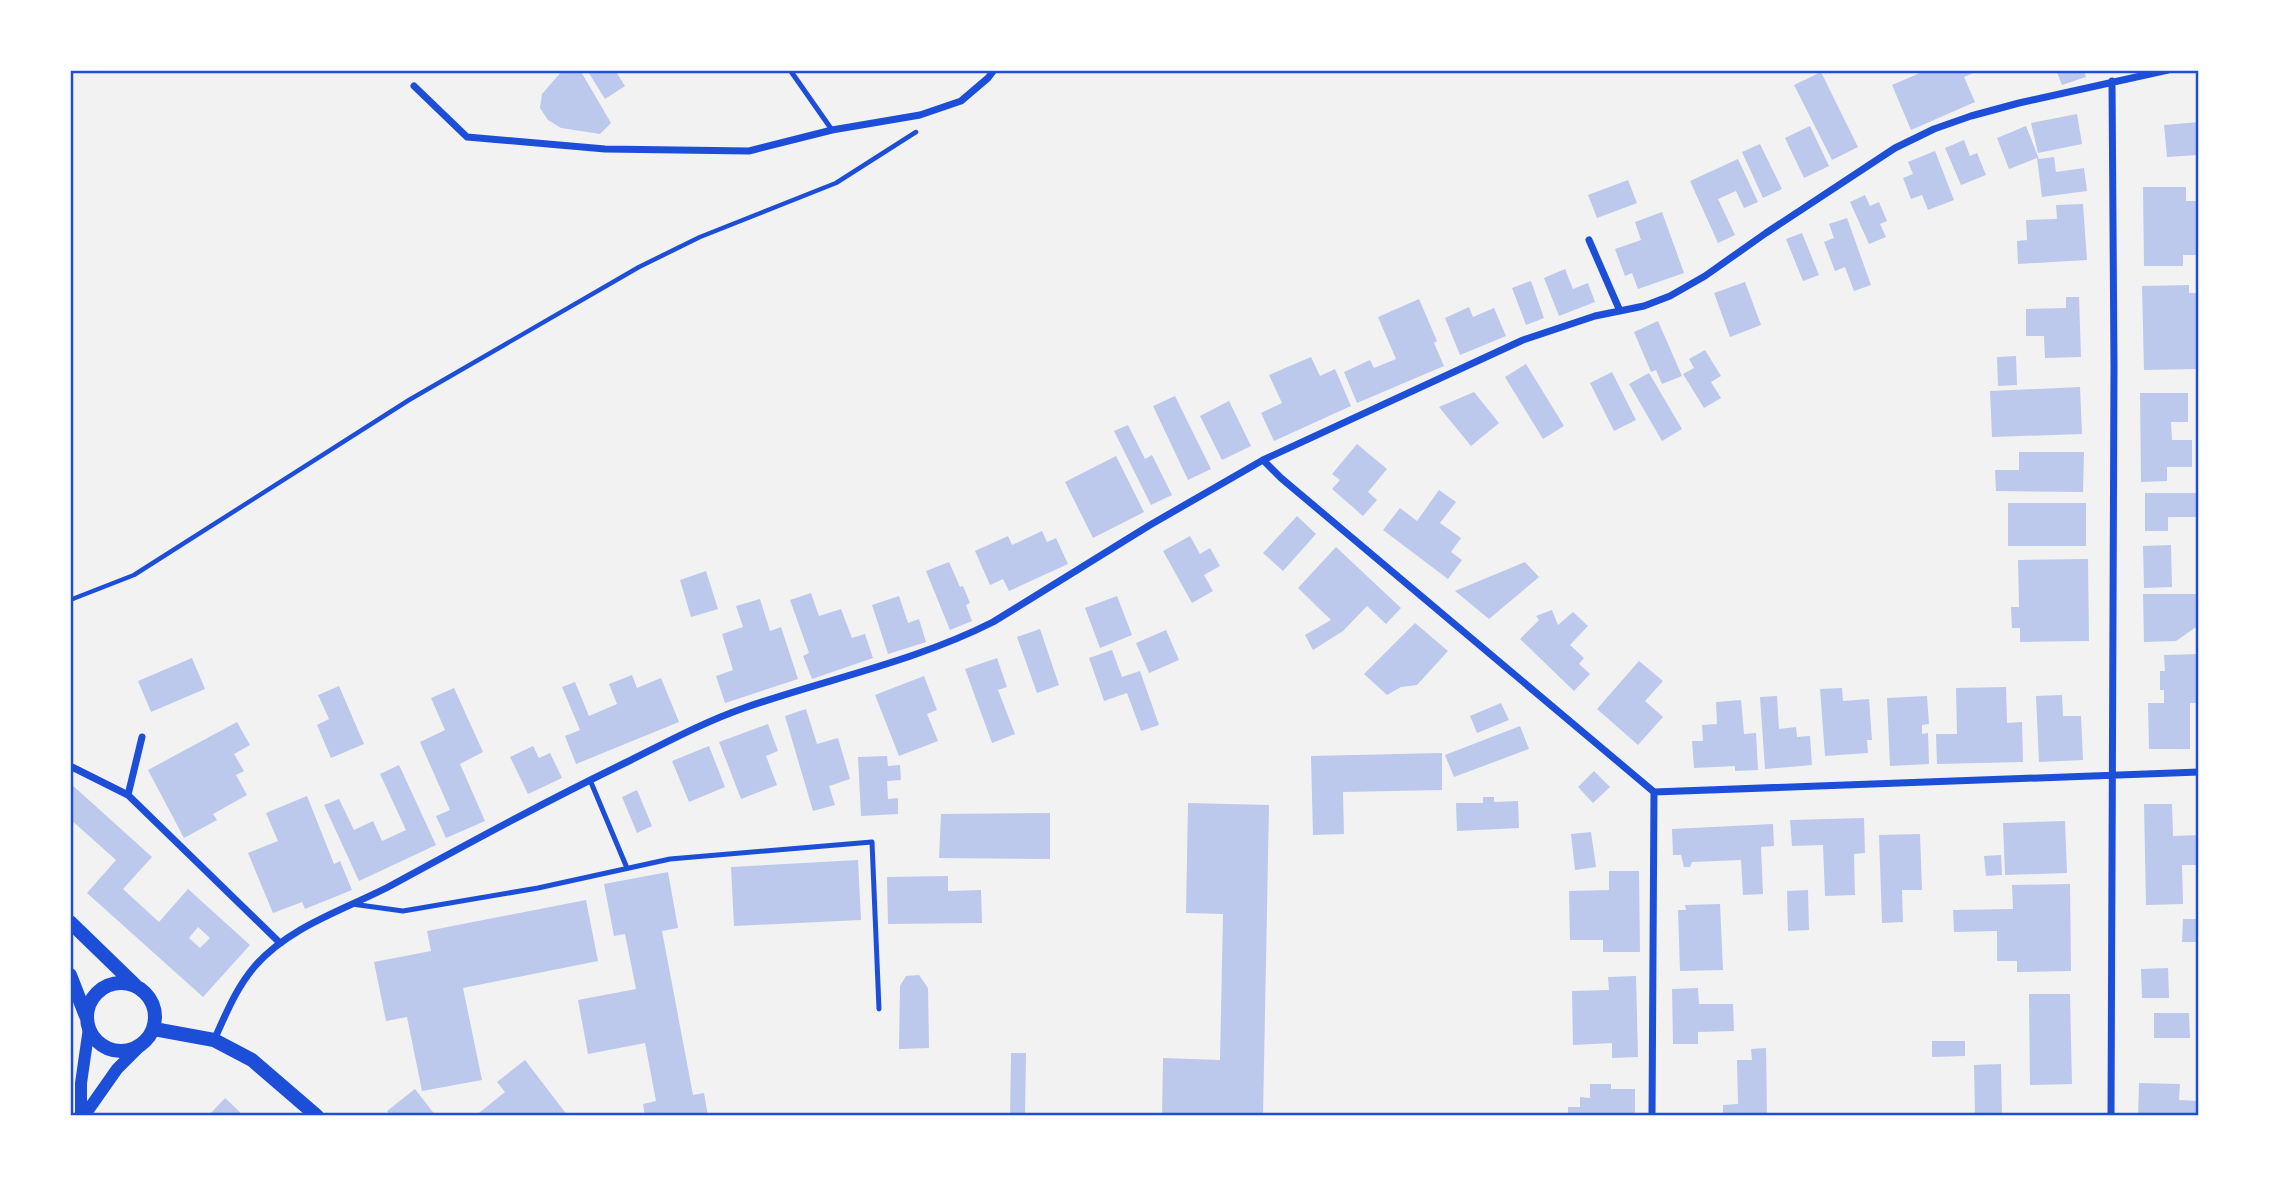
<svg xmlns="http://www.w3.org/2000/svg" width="2269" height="1186" font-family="'Varela Round',sans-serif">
<rect width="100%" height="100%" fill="#f2f2f2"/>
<path fill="#bdc9ec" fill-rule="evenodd" d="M563,70H580L611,123L600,134L561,128L548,120L540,108L542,94Z
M587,70H615L625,86L605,99Z
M1927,70H1980L1964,77L1975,102L1911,130L1892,85Z
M2056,70H2084L2086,77L2062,85Z
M1821,72L1858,147L1832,160L1794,85Z
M2077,114L2082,144L2038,153L2031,123Z
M2199,122V155L2167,157L2164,125Z
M1810,126L1829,166L1804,178L1785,138Z
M2026,126L2039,159L2054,157L2056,172L2084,168L2087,191L2042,197L2037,158L2009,169L1997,138Z
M1964,140L1970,156L1977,153L1986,175L1961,185L1945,148Z
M1760,144L1782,189L1763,198L1742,152Z
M1935,151L1954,200L1928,210L1922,195L1911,199L1903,178L1913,174L1908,162Z
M1738,159L1758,202L1744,208L1736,191L1718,199L1735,235L1718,243L1690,181Z
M1628,180L1637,203L1597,218L1588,195Z
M2143,187H2186V201H2199V255H2183V266H2144Z
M1865,195L1870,206L1879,202L1887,221L1880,224L1886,237L1869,244L1850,202Z
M2083,204L2087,260L2018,264L2017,241L2027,240L2026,220L2057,219L2056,205Z
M1662,212L1684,273L1638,289L1632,273L1625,276L1615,249L1641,240L1635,222Z
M1847,218L1871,285L1854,291L1845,267L1835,271L1824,242L1834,238L1829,224Z
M1802,233L1819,275L1803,281L1786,239Z
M1565,269L1573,289L1588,283L1595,302L1559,316L1544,278Z
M1531,281L1544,318L1526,325L1512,288Z
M1745,282L1761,325L1730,337L1714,293Z
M2189,285V293H2199V369L2144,370L2142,286Z
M2066,297H2079L2081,357L2045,358L2044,336H2026V309L2066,308Z
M1419,299L1437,341L1434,343L1444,366L1357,403L1344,372L1370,360L1374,368L1396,359L1378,317Z
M1469,307L1473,317L1494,308L1506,336L1460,355L1445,318Z
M1658,321L1682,376L1662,384L1656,370L1651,372L1634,332Z
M1705,350L1721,376L1711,382L1721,398L1704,408L1683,374L1694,368L1689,359Z
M2016,356L2017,385L1998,386L1997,357Z
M1311,357L1320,376L1335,369L1351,406L1274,441L1261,413L1282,403L1269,375Z
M1526,364L1564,426L1543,439L1505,377Z
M1612,372L1636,420L1614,431L1590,383Z
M1649,373L1682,429L1662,441L1629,384Z
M2080,387L2082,434L1992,437L1990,391Z
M1474,392L1499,423L1471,446L1439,407Z
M2140,393H2188V422H2171L2172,440H2192V467H2167V481L2141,482Z
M1175,396L1211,469L1188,480L1153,406Z
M1229,401L1251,446L1222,460L1200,416Z
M1128,425L1145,459L1152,455L1172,495L1151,505L1114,431Z
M1357,444L1387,469L1368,492L1377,500L1363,516L1332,489L1340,480L1332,474Z
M2019,452H2084L2083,492L1996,491L1995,470H2019Z
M1116,456L1144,512L1093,538L1065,482Z
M1439,490L1456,502L1440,523L1461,538L1451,552L1462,560L1448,579L1383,530L1400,508L1417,521Z
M2145,493H2199V517H2168V531H2145Z
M2008,503H2086V546H2008Z
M1297,516L1316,534L1283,571L1263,553Z
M1042,531L1047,542L1056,538L1068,564L1009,591L1003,579L990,585L975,551L1008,536L1012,545Z
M1190,536L1200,554L1210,548L1220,566L1204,575L1213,591L1192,603L1163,551Z
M2171,545L2172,587L2144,588L2143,546Z
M1336,547L1401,608L1386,624L1367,606L1343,631L1313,650L1305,635L1331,620L1298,588Z
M2088,559L2089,641L2020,642V628H2012L2011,607H2019L2018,560Z
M949,562L960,587L963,586L970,603L966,605L972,621L950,630L926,571Z
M1525,562L1539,577L1489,619L1455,591Z
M706,571L718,609L691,617L680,580Z
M811,593L819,616L841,609L852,638L865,634L873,658L812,679L803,656L809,653L790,600Z
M2143,594H2199V625L2176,641L2144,642Z
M899,596L908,623L919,619L926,642L888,654L872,605Z
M1117,596L1132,635L1100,648L1085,608Z
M760,599L770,631L781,627L798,679L725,703L716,676L733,670L722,634L743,627L736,606Z
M1552,610L1558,625L1573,612L1588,626L1570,645L1584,658L1579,664L1590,674L1574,691L1520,639L1539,620L1536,616Z
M1415,623L1448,651L1417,685L1401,687L1387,695L1364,674Z
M1040,629L1059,685L1037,693L1017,637Z
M1166,630L1179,660L1149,673L1136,643Z
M1112,650L1122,677L1140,671L1159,725L1141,731L1127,693L1104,701L1089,658Z
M2199,654V703H2190V749H2149L2148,703H2164V690H2160V671H2165L2164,655Z
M192,658L205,689L151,712L138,681Z
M997,658L1007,687L998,690L1015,734L992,743L965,669Z
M1639,661L1663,681L1645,701L1663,717L1638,745L1597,709Z
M632,675L637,688L661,678L679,722L576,764L565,736L580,730L562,687L575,682L589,716L617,704L609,684Z
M924,676L937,710L927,714L938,741L899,756L875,695Z
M339,686L364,744L331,758L317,725L329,719L318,695Z
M2006,687L2007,723L2022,722L2023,762L1937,764L1936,734H1957L1956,688Z
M454,688L483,752L460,764L485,821L446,838L436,816L450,810L420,742L445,730L431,698Z
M1842,688L1843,701L1869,699L1872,740H1867L1868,753L1825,756L1820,689Z
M2062,695L2063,716H2081L2083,760L2039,762L2036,696Z
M1777,696L1779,729L1796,727L1797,737L1810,736L1812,765L1765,769L1760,697Z
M1927,696L1929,724L1922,725V734L1928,733L1929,764L1890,766L1887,698Z
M1741,700L1744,734L1756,733L1758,770L1735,771V766L1694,768L1692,741H1703L1702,725L1717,724L1716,702Z
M1501,703L1509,720L1477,733L1470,716Z
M806,709L817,744L838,738L850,779L829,786L835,805L813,811L785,716Z
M237,722L250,745L234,754L244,771L236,775L247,795L213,814L217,820L184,838L148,770Z
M768,724L778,751L766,756L777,785L741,799L719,742Z
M1520,726L1529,749L1454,777L1445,755Z
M533,746L539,758L550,753L562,778L528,794L510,757Z
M709,746L725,787L689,802L672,761Z
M1442,753V790L1343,792L1344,834L1313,835L1311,756Z
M887,756L888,766L900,765L901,780L887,781L888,799L898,798V814L861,816L858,757Z
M399,765L436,845L359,881L324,805L339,799L354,830L373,821L382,841L406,830L380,774Z
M1594,771L1610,787L1593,803L1578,787Z
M70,783L152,857L123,889L159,922L188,889L250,945L203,997L87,893L116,860L70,819ZM198,927L210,938L200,948L189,938Z
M637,790L652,826L637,833L622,797Z
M307,796L334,864L340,861L352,890L305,909L302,902L273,913L248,853L278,841L266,813Z
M1483,797H1494V802L1518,801L1519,828L1457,831L1456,803H1483Z
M1188,803L1269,805L1263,1116H1162L1163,1058L1220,1060L1223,914L1186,913Z
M2144,804H2172L2173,836L2199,835V865H2182L2183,904L2146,905Z
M1050,813V859L939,858L941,814Z
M1864,818L1865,853L1854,854L1855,895L1825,896L1823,845L1792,846L1790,820Z
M2065,821L2067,873L2005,875L2003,823Z
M1773,824L1774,846L1761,847L1763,894L1743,895L1741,860L1692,862L1690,867H1684L1681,855H1673L1672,829Z
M1591,832L1596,867L1575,870L1571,834Z
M1920,834L1922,890H1902L1903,922L1882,923L1879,835Z
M2001,855L2002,875L1986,876L1984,856Z
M858,860L861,920L734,926L731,867Z
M1609,871H1639L1640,952H1603V940H1570L1569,891L1609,890Z
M668,872L678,928L662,931L693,1095L704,1093L708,1116H645L643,1104L656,1101L645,1043L588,1054L578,1000L636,989L625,934L614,936L604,884Z
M948,876V891L981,890L982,923L888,924L887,877Z
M2070,884L2071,971L2017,972V961H1997V931L1954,932L1953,910L2013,909L2012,885Z
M1808,890L1809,930L1788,931L1787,891Z
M586,900L598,961L463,988L482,1080L422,1091L407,1017L386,1021L374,962L431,951L427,931Z
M1720,904L1723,970L1680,971L1678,910H1686L1685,905Z
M2183,919H2199V942H2182Z
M2168,968L2169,998H2142L2141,969Z
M919,975L928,988L929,1048L899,1049L900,986L906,976Z
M1636,976L1638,1057L1612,1058V1043L1573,1045L1572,991L1609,990L1608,977Z
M1698,988L1699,1004H1733L1734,1031L1698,1032V1044H1673L1672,989Z
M2029,994H2070L2072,1084L2030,1085Z
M2154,1013H2189L2190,1038H2154Z
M1932,1041H1965V1056L1932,1057Z
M1766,1048L1767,1116H1723V1105L1738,1104L1737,1060H1752L1751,1049Z
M1011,1053H1026L1025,1116H1010Z
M525,1060L568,1116H475L505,1092L497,1082Z
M2001,1064L2002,1116H1975L1974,1065Z
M2139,1083L2180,1084L2179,1100L2199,1101V1116H2138Z
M1590,1084H1611V1089H1635V1116H1568V1107H1580V1097L1590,1098Z
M415,1089L436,1116H391L387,1111Z
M225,1098L244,1116H208Z"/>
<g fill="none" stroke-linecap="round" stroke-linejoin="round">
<path stroke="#1d4ed8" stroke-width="4.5" d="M70,600L134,575L409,400L639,267L700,237L836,183L916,132"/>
<path stroke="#1d4ed8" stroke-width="5" d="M790,70L832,130
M590,780L627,868
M352,904L403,911L538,888L670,859L872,842L879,1009"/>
<path stroke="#1d4ed8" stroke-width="7" d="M414,86L467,137L605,149L749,151L832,130L920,115L961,101L988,78L994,70
M1589,240L1620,311
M1263,460L1281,478L1654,792
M70,766L128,795L280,943
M1654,792L2199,772
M128,795L142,737
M214,1040C226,1014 236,988 255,966C290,926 344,910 390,886C469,843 548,800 629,761C667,742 704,722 744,708C827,679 914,662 993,622L1150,525L1263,460L1523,340L1595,316L1644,306L1670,296L1705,276L1766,233L1895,148L1934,129L1971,116L2019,103L2168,70
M1652,1116L1654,792
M2111,1116L2114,366L2112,81"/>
<path stroke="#1d4ed8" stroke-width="12" d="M81,1116V1083L89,1028
M84,1116L117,1069L140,1046"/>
<path stroke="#1d4ed8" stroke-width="14" d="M70,922L135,985
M70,975L86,1016
M87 1017a34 34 0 1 1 68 0a34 34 0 1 1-68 0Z
M154,1029L214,1040L252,1060L317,1116"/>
</g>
<rect width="2269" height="1186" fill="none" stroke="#ffffff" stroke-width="144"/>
<rect x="72" y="72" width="2125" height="1042" fill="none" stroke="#1d4ed8" stroke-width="2.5"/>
</svg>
